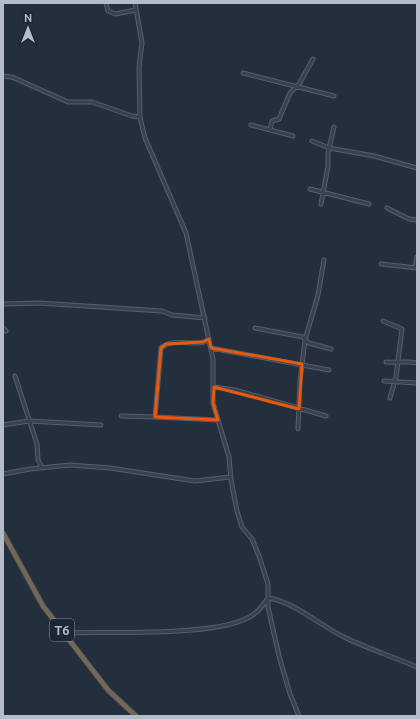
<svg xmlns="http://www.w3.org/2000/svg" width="420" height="719" font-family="Ubuntu,sans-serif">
<rect width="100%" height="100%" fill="#242f3e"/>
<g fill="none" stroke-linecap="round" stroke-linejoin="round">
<defs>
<path id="minor" d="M106,3L108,11L115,14L136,10
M135,3L142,43L139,67L140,117L145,138L186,233L213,359V403L229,457L231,480L237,511L242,527L252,539L259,556L268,584V607L279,656L290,694L299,716
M243,73L334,96
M3,76L12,77L68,102H92L132,116L140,117
M251,125L293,136
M270,129L272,121L279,119L290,93L299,84L313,59
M312,141L329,148L374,156L417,168
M310,189L369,204
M321,204L328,166V153L334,127
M387,208L409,219L417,220
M324,260L318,295L305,340L309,343L331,349
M381,264L417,268
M415,268L417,257
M3,304L39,303L162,311L172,315L205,318
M383,321L402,329L396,377L390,398
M3,328L6,331
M255,328L303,337L305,340L300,381L298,429
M211,348L329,370
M386,362C397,363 406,361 417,363
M15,376L37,444L38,460L41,466
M384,381L417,383
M214,387L235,390L326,416
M121,416L155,417L161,348C175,336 200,349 209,339
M155,417L218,420
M3,425L29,421L101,425
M3,474L30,469L70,465L110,468L195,481L230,477
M64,633C106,631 224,638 254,614C260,610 264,604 268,598C293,601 322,627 346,638C369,649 394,657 417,667"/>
<path id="highway" d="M3,533L43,606L108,690L136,716"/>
</defs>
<use href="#minor" stroke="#565f6c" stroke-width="5"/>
<use href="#highway" stroke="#434c59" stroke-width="6"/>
<use href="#minor" stroke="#38414e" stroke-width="3"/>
<use href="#highway" stroke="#746855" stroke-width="4.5"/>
</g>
<path fill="none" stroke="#e8590c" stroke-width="3" stroke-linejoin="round" d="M209,339L211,348L302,364L299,409L214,387L213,403L218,420L155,417L161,348L166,344L203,342Z"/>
<g text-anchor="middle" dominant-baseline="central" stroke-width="3" stroke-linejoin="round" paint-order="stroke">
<rect fill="#1d2633" stroke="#878f9c" stroke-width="1" x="50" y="619" width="24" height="22" rx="3"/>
<g font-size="13" font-weight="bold" fill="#b4bcc9">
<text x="62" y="630">T6</text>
</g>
</g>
<rect width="420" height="719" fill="none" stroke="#b4bcc9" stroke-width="8"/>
<g transform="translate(28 28)" stroke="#1d2633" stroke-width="3" paint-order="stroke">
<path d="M0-3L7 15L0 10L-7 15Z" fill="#b4bcc9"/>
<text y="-6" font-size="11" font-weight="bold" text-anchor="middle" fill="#b4bcc9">N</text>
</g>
</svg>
